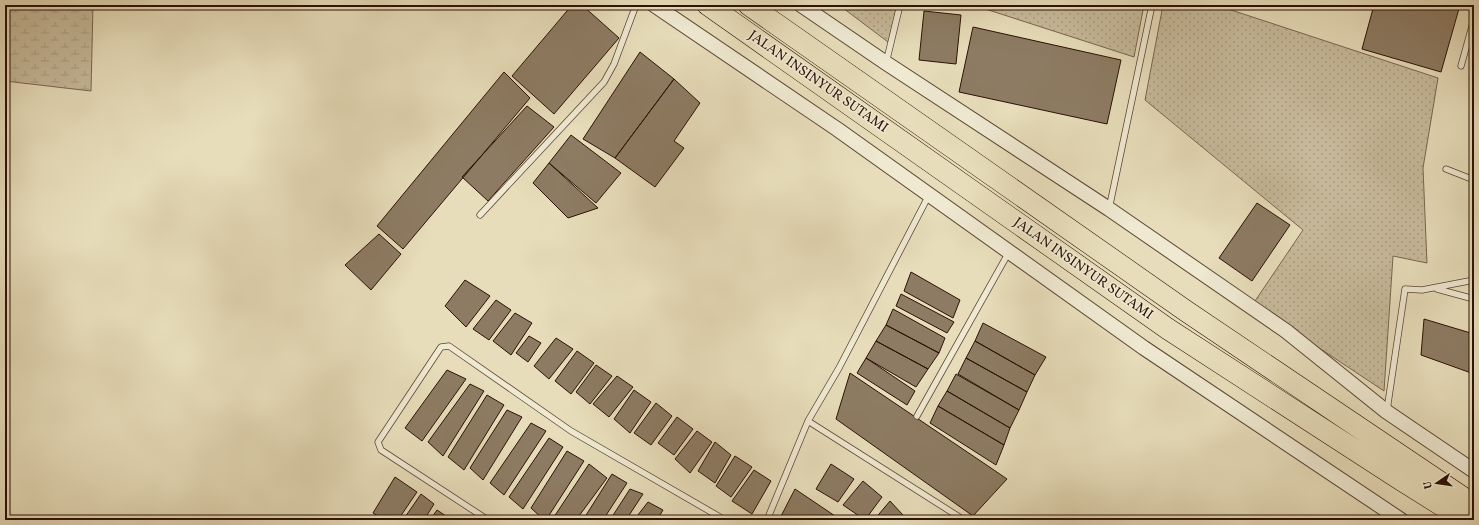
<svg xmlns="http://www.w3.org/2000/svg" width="1479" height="525" font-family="Vollkorn,serif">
<defs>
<pattern id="grass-dots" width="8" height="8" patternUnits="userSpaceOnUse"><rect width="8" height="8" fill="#c7ba9b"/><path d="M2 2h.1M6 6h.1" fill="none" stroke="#ab9f84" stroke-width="1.8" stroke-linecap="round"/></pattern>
<pattern id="wetland-marsh" width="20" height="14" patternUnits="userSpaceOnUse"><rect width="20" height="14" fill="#c7ba9b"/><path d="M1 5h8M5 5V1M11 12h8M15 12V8" fill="none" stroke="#ab9f84"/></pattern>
</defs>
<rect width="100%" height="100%" fill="#e7ddba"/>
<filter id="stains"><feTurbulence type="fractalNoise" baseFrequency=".005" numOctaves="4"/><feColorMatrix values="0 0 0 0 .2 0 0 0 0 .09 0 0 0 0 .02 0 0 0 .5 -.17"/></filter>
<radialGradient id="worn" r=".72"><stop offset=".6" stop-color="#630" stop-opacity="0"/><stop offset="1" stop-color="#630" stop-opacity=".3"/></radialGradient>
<path fill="url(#grass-dots)" stroke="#796650" d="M839,5H901L892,45Z
M973,5H1144L1134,57Z
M1163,5H1216L1438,78L1423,168L1427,263L1393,256L1384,391L1253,304L1303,230L1145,100Z"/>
<path fill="url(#wetland-marsh)" stroke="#796650" d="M5,5H93L91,91L5,81Z"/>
<path fill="#8d7b63" stroke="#2b1105" d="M572,5H582L619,38L554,114L512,76Z
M1374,5H1460L1441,72L1362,49Z
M924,11L961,15L956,64L919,60Z
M973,27L1121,60L1107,124L959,92Z
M640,52L674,79L615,158L583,139Z
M1474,62V80L1469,79Z
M504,72L530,98L403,249L377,226Z
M674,79L700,103L674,141L684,148L655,187L615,158Z
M527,106L554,127L488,201L462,177Z
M571,135L621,173L596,203L549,163Z
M549,163L598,208L568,218L533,183Z
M1257,203L1290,225L1252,281L1219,258Z
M379,234L401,254L371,290L345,265Z
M911,272L960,300L953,318L904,291Z
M465,280L490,296L466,327L445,306Z
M901,294L954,322L947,333L896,306Z
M496,300L511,310L489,340L473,329Z
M893,309L945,338L939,353L886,325Z
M515,313L532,323L511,355L493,341Z
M1424,319L1474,334V374L1421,355Z
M983,323L1046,357L1035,375L975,341Z
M886,325L939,353L928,369L876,341Z
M529,336L541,343L528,362L516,353Z
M556,338L573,349L549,379L534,366Z
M876,341L928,369L916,387L866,358Z
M975,341L1035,375L1027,392L966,358Z
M577,351L594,363L571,394L555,381Z
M866,358L915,391L907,405L857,373Z
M966,358L1027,392L1019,410L958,374Z
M596,365L612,376L590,404L576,392Z
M447,370L466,379L422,441L405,428Z
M850,373L988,466L1007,479L973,516L836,419Z
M956,374L1019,410L1010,428L947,391Z
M617,376L633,387L609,417L593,404Z
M470,384L484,391L443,456L428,442Z
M634,390L651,402L630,433L614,419Z
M947,391L1010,428L1004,445L938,406Z
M487,395L504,405L464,470L448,457Z
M656,403L672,416L651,445L634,433Z
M938,406L1004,445L996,465L930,423Z
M507,410L522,417L483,480L470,468Z
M677,417L693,429L674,455L658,443Z
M531,423L546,431L504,495L490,483Z
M697,431L712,442L690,473L675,459Z
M549,438L563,447L523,509L509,497Z
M715,442L731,455L715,483L698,471Z
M567,451L584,461L546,520H544L531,508Z
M735,456L752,467L731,497L716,486Z
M589,464L607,478L576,520H552Z
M831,464L854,479L838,502L816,489Z
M754,470L771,481L752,514L732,501Z
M612,474L627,483L603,520H583Z
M395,477L417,492L398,520H385L373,513Z
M863,481L882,497L865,520L843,505Z
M630,489L643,494L626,520H610Z
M795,489L841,520H779Z
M421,494L434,504L424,520H403Z
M890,501L903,515L900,520H874Z
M648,502L663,510L657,520H634Z
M437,510L452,520H430Z"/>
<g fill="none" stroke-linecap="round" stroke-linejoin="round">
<defs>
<path id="service" d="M886,63L900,5
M1461,66L1474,19
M1446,169L1474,180
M1109,209L1152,5
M480,215L604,82L614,64L636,5
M1437,289L1474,299
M1387,410L1405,289L1422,290L1474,280
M917,416L1009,252
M808,421L964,520
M488,520L381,450L378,442L441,347L449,346L571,431L725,520
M767,520L808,421L839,368L929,195"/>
<path id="tertiary" d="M654,5L837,129L1144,348L1401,520
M801,5L886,63L1109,209L1286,331L1387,412L1474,471"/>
<path id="motorway" d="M708,5L1168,329L1398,478L1465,520
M749,5L1186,311L1474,505"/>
</defs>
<use href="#service" stroke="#5a4432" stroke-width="7"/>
<use href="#tertiary" stroke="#5a4432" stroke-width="16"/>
<use href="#motorway" stroke="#2b1105" stroke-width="22"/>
<use href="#service" stroke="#efe9d2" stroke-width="5.5"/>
<use href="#tertiary" stroke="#efe9d2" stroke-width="14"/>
<use href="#motorway" stroke="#e7ddba" stroke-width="21"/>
</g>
<g text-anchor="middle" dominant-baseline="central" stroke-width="3" stroke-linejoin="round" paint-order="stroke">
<g font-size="14" fill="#2b1105" stroke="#efe9d2">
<text transform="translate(818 82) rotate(35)">JALAN INSINYUR SUTAMI</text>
<text transform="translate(1083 269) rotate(35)">JALAN INSINYUR SUTAMI</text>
</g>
</g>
<rect width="1479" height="525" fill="none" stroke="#e7ddba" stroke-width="20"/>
<rect x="6" y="6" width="1467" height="513" fill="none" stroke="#2b1105" stroke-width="2"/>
<rect x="10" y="10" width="1459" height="505" fill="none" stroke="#2b1105"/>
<g transform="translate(1437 483) rotate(257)" stroke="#efe9d2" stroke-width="3" paint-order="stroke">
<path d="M0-3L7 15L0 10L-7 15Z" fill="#2b1105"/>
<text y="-6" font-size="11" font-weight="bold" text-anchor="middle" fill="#2b1105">U</text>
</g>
<rect width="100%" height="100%" filter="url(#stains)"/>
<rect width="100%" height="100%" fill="url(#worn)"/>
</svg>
